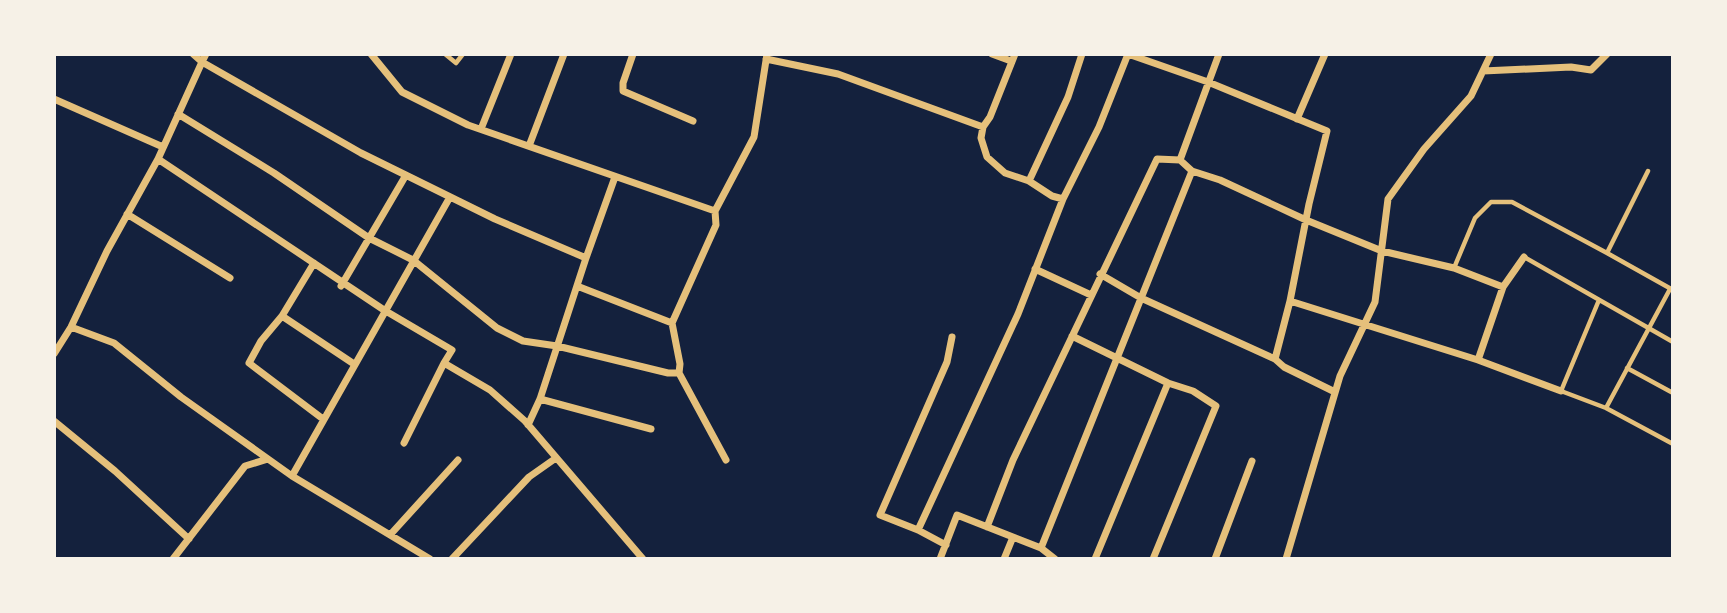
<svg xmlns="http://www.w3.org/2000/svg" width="1727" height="613" font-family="Arial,sans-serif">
<rect width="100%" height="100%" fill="#14213d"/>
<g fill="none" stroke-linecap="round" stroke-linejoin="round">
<path stroke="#e5c07b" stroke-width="4.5" d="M445,54L456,63L463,54
M1648,171L1607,253L1673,290
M1524,257L1673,342
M1454,268L1475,218L1491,202H1512L1607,253
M1670,289L1606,408L1673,444
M1599,300L1561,391L1606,408
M1627,368L1673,393"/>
<path stroke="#e5c07b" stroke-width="7" d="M193,54L202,62L206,54
M371,54L402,92L468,125L715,211L754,137L767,54
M633,54L623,83V91L693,121
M992,54L1011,61
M1015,54L990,117L983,127L981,138L987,157L1005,173L1029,181L1052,196L1063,199
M1128,54L1208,82L1327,131L1309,204L1290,301L1478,360L1503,287L1524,257
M766,59L838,74L983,127
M1483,71L1571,67L1591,70L1607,54
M54,99L163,147
M178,114L274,173L369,238L413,260L497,328L523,341L557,346L668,373H679
M1297,119L1325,54
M481,129L511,54
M529,146L564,54
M158,159L384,310L452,350L444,363L490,390L525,421L643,559
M1180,160L1219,54
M1029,181L1068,97L1082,54
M715,211L716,225L672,323L680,364L679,373L726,460
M127,214L230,278
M314,263L282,316L261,341L249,363L323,419
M1035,269L1091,295
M1100,274L1141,298L1275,359L1284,367L1335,392
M341,286L406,175
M577,286L672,323
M282,316L354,364
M71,327L114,343L181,397L292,476L450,197
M1072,336L1168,383L1193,391L1216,406L1153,559
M54,354L71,327L107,251L158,159L202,62L361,153L495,219L586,258
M1275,359L1290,301
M1478,360L1561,391
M540,399L651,429
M54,421L115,471L189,539
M528,425L540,399L586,258L615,177
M404,443L444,363
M292,476L430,559
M987,527L1013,460L1157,159L1180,160L1192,171L1220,180L1306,220L1382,251L1454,268L1503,287
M918,530L1018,314L1063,199L1099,127L1128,54
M390,535L458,460
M946,545L918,530L880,515L947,362L952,337
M1041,548L1055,559
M173,559L245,466L268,459
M452,559L529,477L556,458
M940,559L957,515L1041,548L1192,171
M1004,559L1013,537
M1095,559L1168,383
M1215,559L1252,461
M1286,559L1340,376L1375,302L1388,199L1424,149L1471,96L1491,54"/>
</g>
<rect width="1727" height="613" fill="none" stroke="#f6f1e7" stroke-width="112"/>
</svg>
